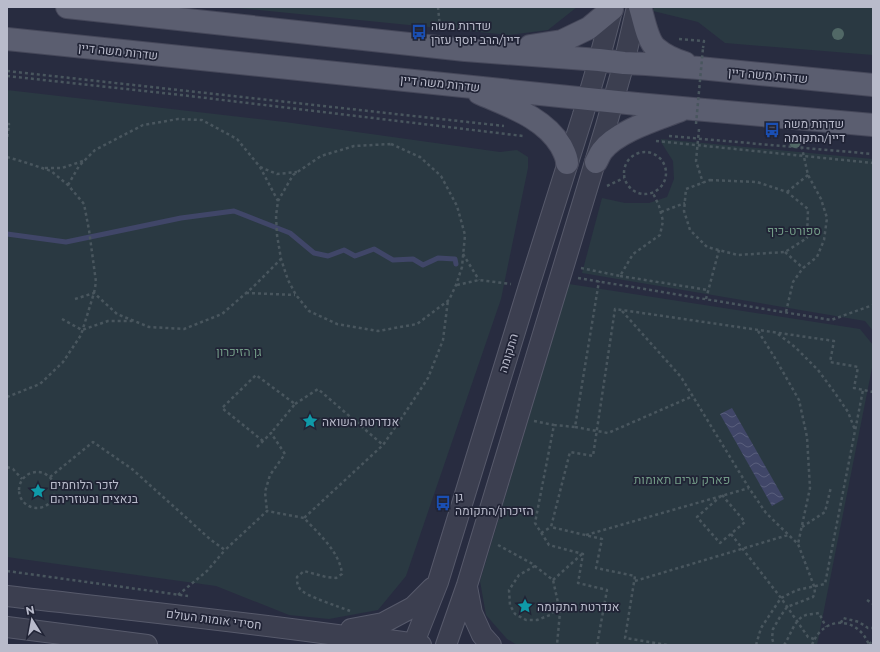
<svg xmlns="http://www.w3.org/2000/svg" width="880" height="652" font-family="Montserrat,Heebo,sans-serif">
<defs>
<pattern id="water-waves" width="16" height="10" patternUnits="userSpaceOnUse"><rect width="16" height="10" fill="#404668"/><path d="M0 5q4-4 8 0t8 0" fill="none" stroke="#5a5f7c"/></pattern>
</defs>
<rect width="100%" height="100%" fill="#282c40"/>
<path fill="#2a3942" d="M229,7H577L548,30L509,35Z
M654,7H873V55L725,43L698,22L653,11Z
M7,90L285,122L500,152L517,150L528,157V168L501,299L406,576L378,610L329,619L289,615L216,586L7,557Z
M661,139L873,159V331L865,321L582,273L602,198L625,203H649L667,197L674,179L673,161L661,142Z
M569,284L860,329L873,345V363L817,645H517L507,639L486,615L480,581Z"/>
<path fill="url(#water-waves)" d="M732,408L784,499L772,506L720,414Z"/>
<g fill="none" stroke-linecap="round" stroke-linejoin="round">
<path stroke="#404668" stroke-width="5" d="M7,234L66,242L181,218L234,211L290,233L314,253L328,256L344,250L355,256L374,249L393,260L413,259L423,265L438,258L455,259L456,264"/>
<defs>
<path id="minor" d="M467,587L472,613L482,635L491,645
M7,596C112,608 217,619 322,633C355,638 389,638 421,645
M7,627L147,645
M351,629L383,623L413,607L432,588
M413,645L438,582L529,286L583,115L599,60L613,7
M446,645L467,585L606,126L624,63L637,7"/>
<path id="major" d="M67,7L465,50L599,60L624,63L646,64L699,68L873,85
M640,7C644,19 647,40 656,48C664,55 675,60 685,63
M7,39L637,104L873,125
M530,46L562,41L589,28L612,9
M479,93C508,106 544,117 561,146C564,152 567,157 567,163
M596,162C598,159 599,155 602,151C617,131 658,119 681,110"/>
</defs>
<use href="#minor" stroke="#575a6b" stroke-width="22"/>
<use href="#major" stroke="#46485a" stroke-width="24"/>
<path stroke="#49565e" stroke-width="2.5" stroke-dasharray="3 3" stroke-linecap="butt" d="M438,7L440,28
M679,39L704,41L703,48
M7,71L504,126
M7,76L181,95L523,136
M7,124H9L7,140
M699,129L696,161L703,183
M669,136L873,154
M656,141L873,163
M391,144L420,157L441,176L457,206L465,235L462,267L456,285L449,300L417,324L378,331L337,324L309,311L296,295L288,280L281,259L277,235L276,216L278,201L293,175L321,156L354,146Z
M624 173a21 21 0 1 1 42 0a21 21 0 1 1-42 0Z
M7,157L24,162L51,171L68,185L84,204L89,230L96,282L94,293L81,335L63,362L40,384L7,397
M260,167L277,174L297,172
M45,168H62L83,161
M710,180L757,182L787,192L808,209L807,238L785,252L738,255L707,247L690,230L684,211L686,189Z
M68,185L79,166L95,150L143,125L178,119L202,120L237,139L260,167L278,201
M607,186L624,178
M787,192L808,175
M661,212L685,203
M785,252L803,268
M463,254L479,280
M581,268L620,276L633,254L660,235L663,221L659,206L653,193
M620,276L708,290
M578,278L831,320L873,305
M457,285L479,280L511,284
M246,293L295,295
M75,299L94,293L117,314L149,327L184,329L222,314L253,287L281,259
M706,299L719,250
M622,311L681,377L749,488L766,513L798,544L814,586L815,593L813,597L787,607L780,617L773,629L772,638L774,645
M786,312L793,282L803,268L817,257L824,240L827,218L821,199L808,175L802,148
M62,319L82,330L108,321H132
M758,331L775,358L799,400L807,437L810,488L798,544
M778,334L795,347L818,370L835,393L848,412L855,430
M295,404L318,389L383,445
M534,421L554,425
M575,427L608,433L693,396
M263,441L222,408L256,375L295,404L271,433
M257,447L271,433L285,454L270,475L265,492L267,511
M7,467L13,469L22,479
M19 490a18 18 0 1 1 36 0a18 18 0 1 1-36 0Z
M50,477L93,442L132,469L211,540L225,550L267,511L304,518
M722,495L745,522L720,543L697,517Z
M802,527L825,512L831,487
M541,533L551,527
M731,534L781,598L808,637L814,639
M586,535L749,488
M498,545L531,563L553,580L560,612L557,645
M535,566L519,575L509,590L510,605L515,614L526,620H537L550,615L559,606
M7,571L188,596
M553,580L582,554
M635,581L788,535
M178,595L207,571L225,550
M867,600L873,604
M350,611C340,607 305,596 300,589C297,585 297,581 297,577L304,571L326,577L336,578L342,574C340,552 318,533 304,518L383,445L401,419L428,378L443,340L448,300
M841,623L843,618L859,622L868,628H873
M869,644L873,641
M597,645L607,590L578,583L583,554L549,545L535,523L554,425L575,427L599,281
M667,645L625,638L635,576L596,568L602,539L551,527L570,452L593,456L615,309L834,341L830,362L858,367L854,388L873,392
M756,645L761,628L781,598L797,590L825,584L863,390
M784,645C791,635 794,619 806,615C810,614 815,614 819,613L826,627
M812,645C823,615 858,616 869,645"/>
<use href="#minor" stroke="#3c3f50" stroke-width="20"/>
<use href="#major" stroke="#5b5e70" stroke-width="22"/>
<path stroke="#49565e" stroke-width="2.5" stroke-dasharray="3 3" stroke-linecap="butt" d="M696,124L703,48"/>
</g>
<g fill="#516866">
<circle cx="838" cy="34" r="6"/>
<circle cx="795" cy="142" r="6"/>
</g>
<defs>
<symbol id="bus-bare" viewBox="-9 -9 18 18"><path d="M-5-6H5V4H4V6H2V4H-2V6H-4V4H-5ZM-3.5-4V0h7V-4ZM-3.5 1.2v1.5H-2V1.2ZM2 1.2v1.5H3.5V1.2Z" fill="#1a4fb4" stroke="#212436" stroke-width="2.5" paint-order="stroke"/></symbol>
<symbol id="sight-bare" viewBox="-9 -9 18 18"><path d="M0-6L1.8-2.2L6-1.7L2.9 1.2L3.7 5.4L0 3.3L-3.7 5.4L-2.9 1.2L-6-1.7L-1.8-2.2Z" fill="#0f9aa8" stroke="#212436" stroke-width="2.5" paint-order="stroke"/></symbol>
</defs>
<g fill-rule="evenodd">
<use href="#bus-bare" x="408" y="21" width="22" height="22"/>
<use href="#bus-bare" x="761" y="119" width="22" height="22"/>
<use href="#sight-bare" x="299" y="410" width="22" height="22"/>
<use href="#sight-bare" x="27" y="480" width="22" height="22"/>
<use href="#bus-bare" x="432" y="492" width="22" height="22"/>
<use href="#sight-bare" x="514" y="595" width="22" height="22"/>
</g>
<g text-anchor="middle" dominant-baseline="central" stroke-width="3.5" stroke-linejoin="round" paint-order="stroke">
<g font-size="12" fill="#b9bbcb" stroke="#212436" text-anchor="start">
<text x="431" y="25">שדרות משה<tspan x="431" dy="14">דיין/הרב יוסף עזרן</tspan></text>
<text x="784" y="123">שדרות משה<tspan x="784" dy="14">דיין/התקומה</tspan></text>
<text x="322" y="421">אנדרטת השואה</text>
<text x="50" y="484">לזכר הלוחמים<tspan x="50" dy="14">בנאצים ובעוזריהם</tspan></text>
<text x="455" y="496">גן<tspan x="455" dy="14">הזיכרון/התקומה</tspan></text>
<text x="537" y="606">אנדרטת התקומה</text>
</g>
<g font-size="12" fill="#b9bbcb" stroke="#212436">
<text transform="translate(118 51) rotate(6)">שדרות משה דיין</text>
<text transform="translate(768 75) rotate(5)">שדרות משה דיין</text>
<text transform="translate(440 83) rotate(6)">שדרות משה דיין</text>
<text transform="translate(508 353) rotate(-73)">התקומה</text>
<text transform="translate(214 619) rotate(7)">חסידי אומות העולם</text>
</g>
<g font-size="12" fill="#729a86" stroke="#212436">
<text x="794" y="230">ספורט-כיף</text>
<text x="239" y="351">גן הזיכרון</text>
<text x="682" y="479">פארק ערים תאומות</text>
</g>
</g>
<rect width="880" height="652" fill="none" stroke="#b9bbcb" stroke-width="16"/>
<g transform="translate(32 620) rotate(349)" stroke="#212436" stroke-width="3" paint-order="stroke">
<path d="M0-3L7 15L0 10L-7 15Z" fill="#b9bbcb"/>
<text y="-6" font-size="11" font-weight="bold" text-anchor="middle" fill="#b9bbcb">N</text>
</g>
</svg>
